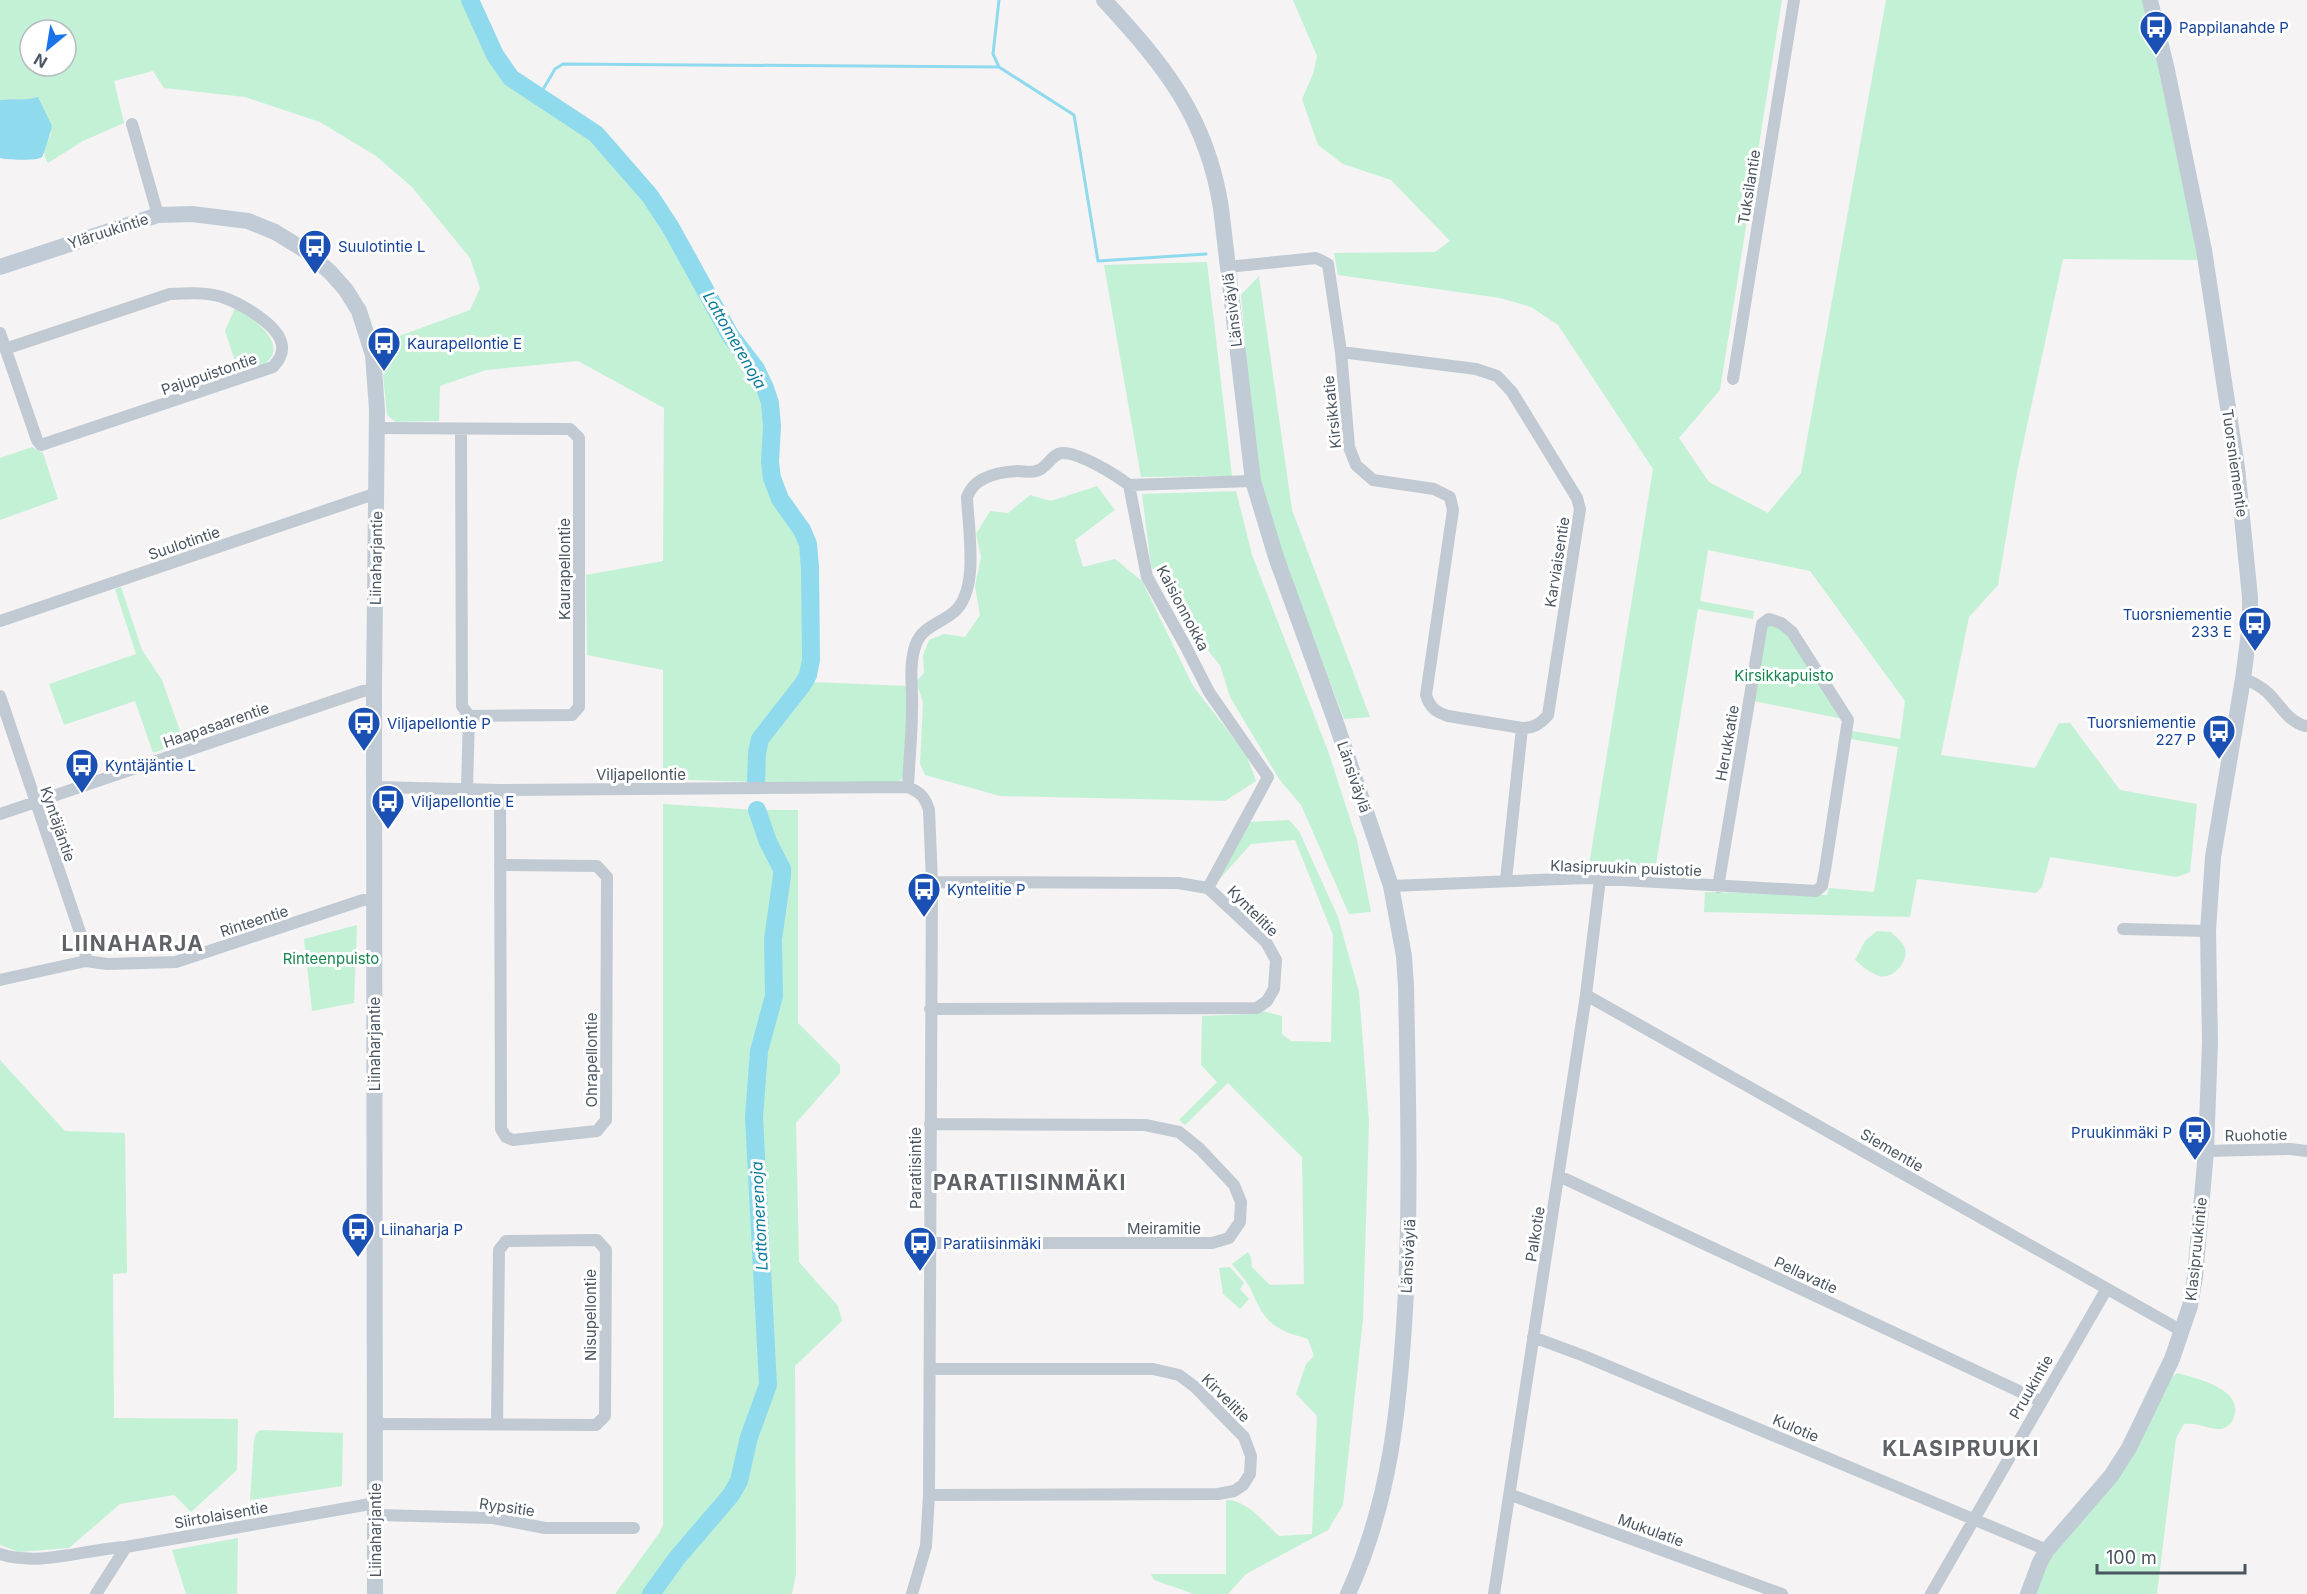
<svg xmlns="http://www.w3.org/2000/svg" width="2307" height="1594" font-family="Inter,sans-serif">
<rect width="100%" height="100%" fill="#f5f3f3"/>
<path fill="#c3f1d5" fill-rule="evenodd" d="M0,0H464C477,32 490,64 515,89C542,107 574,122 598,143C652,190 688,269 722,331C735,354 754,372 763,396C771,421 761,448 766,473C771,498 791,514 800,537C810,561 809,635 806,662C803,689 767,711 757,737C752,751 752,767 752,782L663,779V670L587,655L586,575L663,561L664,408L578,361L486,370L440,386L439,421L396,422L387,415L380,343L470,310L480,288L470,258L412,187L376,156L320,122L245,97L164,88L153,71L114,81L124,123L83,141L48,163C41,153 46,144 51,134L38,98C24,101 14,98 0,100ZM30,30H66V66H30Z
M1293,0H1782L1720,390L1679,438L1709,482L1768,513L1801,473L1886,0H2144L2176,135L2198,260L2063,259L2017,472L1998,585L1969,617L1941,755L2035,768L2059,723H2070L2120,790L2197,804L2190,872L2177,877L2050,857L2042,887L2036,893L1917,879L1910,917L1704,912L1705,892L1827,895L1829,888L1874,892L1898,747L1850,739L1852,731L1900,739L1905,701L1810,571L1708,550L1700,601L1754,611L1753,619L1698,609L1654,876L1595,872L1589,865L1653,469L1558,325L1531,307L1500,298L1338,275L1334,253L1435,252L1450,241L1391,180L1343,164L1318,145L1302,99L1313,74L1317,56Z
M1207,262L1232,476L1141,477L1104,265Z
M1259,276L1292,510L1370,717L1344,719L1275,536L1261,488L1254,449L1241,295Z
M235,308C250,316 290,343 266,363C260,368 247,371 239,373L225,331Z
M32,447L43,453L58,499L0,520V458Z
M1097,486L1115,510L1075,540L1083,567L1115,559L1142,581L1193,686L1246,754L1256,781L1225,801L1000,796L925,775L920,764L923,702L916,682L924,673L923,655L929,640L944,634L965,637L980,615L975,586L981,557L976,534L990,511L1008,513L1030,495L1051,501Z
M1236,491L1252,555L1328,751L1357,840L1371,912L1349,914L1301,805L1279,779L1230,697L1220,665L1184,622L1151,566L1142,494Z
M121,587L142,650L162,680L184,742L153,753L135,701L64,725L49,684L136,654L115,589Z
M1762,624L1785,626L1848,720L1749,700Z
M813,682L907,686L905,775L898,783H763V753L765,740Z
M663,804L757,810H798V1023L840,1065V1073L796,1123L799,1262L838,1306L842,1321L795,1366L796,1574L792,1594H615L660,1532L663,1525Z
M1289,820L1299,831L1338,917L1359,992L1369,1121L1363,1319L1343,1505L1328,1530L1246,1574L1228,1594H1194L1154,1580L1151,1574H1226V1500C1247,1500 1264,1522 1279,1536L1312,1534L1317,1416L1296,1394L1306,1364L1314,1356L1308,1339C1275,1330 1265,1323 1252,1292C1248,1282 1239,1273 1232,1264L1248,1252L1251,1257L1252,1267L1270,1285L1304,1284L1302,1157L1228,1083L1185,1125L1179,1120L1217,1082L1201,1065L1202,1016L1249,1014L1262,1011L1282,1016V1034L1291,1041L1331,1042L1333,935L1295,840L1251,844L1216,883L1247,822Z
M357,925L354,1003L312,1011L304,939Z
M1877,931L1891,932C1895,936 1901,941 1904,946C1911,960 1893,980 1879,976C1870,973 1862,966 1855,960L1865,941Z
M0,1060L65,1131L125,1133L127,1273L113,1274L114,1418L238,1419L237,1470L191,1512L174,1495L120,1504L69,1548L19,1552L0,1545Z
M1230,1267L1244,1283L1240,1289L1249,1299L1240,1309L1223,1294L1219,1268Z
M2177,1373C2196,1378 2244,1389 2234,1417C2233,1422 2227,1428 2221,1429C2210,1430 2199,1422 2184,1424L2176,1438L2157,1594H2035L2045,1567L2169,1380Z
M261,1430L343,1433L342,1486L250,1500L254,1440L256,1433Z
M238,1538L237,1594H186L172,1550Z"/>
<path fill="#90daee" d="M38,97L52,126C51,130 44,155 42,157C39,161 6,160 0,158V100C14,98 24,101 38,97Z"/>
<g fill="none" stroke-linecap="round" stroke-linejoin="round">
<path stroke="#90daee" stroke-width="3" d="M999,0L993,54L999,67L1074,115L1098,261L1206,254
M538,98L555,69L563,64L999,67"/>
<path stroke="#90daee" stroke-width="18" d="M470,0L495,55L511,78L596,134L650,196L671,228L730,335L756,369L765,388L770,403L772,426L770,462L772,478L780,499L802,530L808,544L810,568L811,660L808,675L803,684L760,739L757,753L756,782
M651,1594L677,1558L731,1495L739,1481L749,1437L768,1385L754,1117L759,1051L774,996L773,939L782,876V869L768,842L757,810"/>
<path stroke="#c1cad2" stroke-width="12" d="M132,124L158,215
M1227,267L1316,258L1328,264L1341,352L1349,447L1356,465L1373,480L1434,489L1450,497L1453,510L1426,695C1430,708 1436,712 1448,716L1522,728C1534,728 1540,724 1548,715L1580,509L1577,498L1512,392L1497,376L1476,369L1341,352
M0,333L37,440L41,445L273,367C278,361 283,355 282,346C280,325 240,303 222,297C205,292 187,293 170,294L5,349
M1733,379L1794,0
M377,428L570,429L579,438V707L572,715L469,716L467,788
M461,429L462,706L469,716
M1129,485L1253,481
M0,621L377,493
M2243,679C2248,681 2253,682 2257,685C2277,695 2283,720 2305,726
M0,696L85,947L86,961
M375,787L500,790L908,787C920,792 925,797 929,810L932,882L929,1495L926,1546L912,1594
M908,787C909,761 912,735 912,709C913,688 908,665 916,644C922,627 941,623 954,612C980,590 968,528 967,497C974,477 998,472 1018,471C1024,471 1030,473 1036,471C1047,469 1051,454 1062,453C1079,452 1116,475 1129,485L1147,577L1186,647L1209,692L1268,777L1208,888
M500,790L501,1129L506,1137L513,1140L597,1131L606,1120L607,877L597,866L500,865
M0,814L363,691L374,690
M1506,880L1522,728
M1391,886L1587,878L1816,891L1822,886L1825,870L1848,720L1792,632L1781,623L1769,619L1762,624L1718,887
M2123,929L2208,931
M0,980L86,961L107,964L176,962L363,900H374
M1586,995L2182,1331
M930,1009L1257,1008L1267,1001L1274,989L1276,960L1266,942L1208,888L1178,883L932,882
M930,1124L1145,1125L1179,1132L1200,1149L1234,1185L1241,1202L1240,1222L1229,1238L1212,1243H930
M2206,1151L2290,1149L2307,1151
M1559,1176L2040,1401
M1533,1337L1584,1356L2047,1550
M374,1424L596,1425L605,1416L606,1250L597,1240L506,1241L499,1250L497,1424
M929,1495L1218,1494L1234,1491L1243,1485L1250,1474L1251,1456L1244,1437L1195,1387L1179,1375L1153,1369H931
M1511,1495L1782,1594
M376,1515L493,1518L545,1528H634
M0,1554C40,1567 85,1549 126,1547L376,1503
M96,1594L126,1547
M1494,1594L1586,995L1600,879
M1931,1594L2106,1290"/>
<path stroke="#c1cbd6" stroke-width="16" d="M1104,0C1164,65 1207,117 1221,208L1253,481L1276,557L1335,720L1391,886L1404,956L1406,986C1408,1094 1411,1202 1405,1310C1399,1410 1390,1502 1348,1594
M0,267L158,215L192,214L248,221L275,232L306,251L330,272L346,290L359,311L373,355L377,410L374,690L375,1594
M2028,1594L2040,1562L2047,1550L2111,1476L2129,1448L2172,1359L2190,1306L2195,1277L2206,1151L2210,1043L2208,931L2213,857L2243,679L2250,624V597L2237,467L2204,250L2167,70L2150,0"/>
</g>
<defs>
<symbol id="bus-pin" viewBox="-11 -11 22 30"><path d="M0 17L-7.5 6A9.5 9.5 0 1 1 7.5 6Z" fill="#1a4fb4" stroke="#fff"/><path d="M-5-6H5V4H4V6H2V4H-2V6H-4V4H-5ZM-3.5-4V0h7V-4ZM-3.5 1.2v1.5H-2V1.2ZM2 1.2v1.5H3.5V1.2Z" fill="#fff"/></symbol>
</defs>
<g fill-rule="evenodd">
<use href="#bus-pin" x="2137" y="8" width="38" height="52"/>
<use href="#bus-pin" x="296" y="227" width="38" height="52"/>
<use href="#bus-pin" x="365" y="324" width="38" height="52"/>
<use href="#bus-pin" x="2236" y="604" width="38" height="52"/>
<use href="#bus-pin" x="345" y="704" width="38" height="52"/>
<use href="#bus-pin" x="2200" y="712" width="38" height="52"/>
<use href="#bus-pin" x="63" y="746" width="38" height="52"/>
<use href="#bus-pin" x="369" y="782" width="38" height="52"/>
<use href="#bus-pin" x="905" y="870" width="38" height="52"/>
<use href="#bus-pin" x="2176" y="1113" width="38" height="52"/>
<use href="#bus-pin" x="339" y="1210" width="38" height="52"/>
<use href="#bus-pin" x="901" y="1224" width="38" height="52"/>
</g>
<g text-anchor="middle" dominant-baseline="central" stroke-width="6" stroke-linejoin="round" paint-order="stroke">
<g font-size="15" fill="#164399" stroke="#fff" text-anchor="start">
<text x="2179" y="27">Pappilanahde P</text>
<text x="338" y="246">Suulotintie L</text>
<text x="407" y="343">Kaurapellontie E</text>
<text x="2232" y="614" text-anchor="end">Tuorsniementie<tspan x="2232" dy="17">233 E</tspan></text>
<text x="2196" y="722" text-anchor="end">Tuorsniementie<tspan x="2196" dy="17">227 P</tspan></text>
<text x="387" y="723">Viljapellontie P</text>
<text x="105" y="765">Kyntäjäntie L</text>
<text x="411" y="801">Viljapellontie E</text>
<text x="947" y="889">Kyntelitie P</text>
<text x="2172" y="1132" text-anchor="end">Pruukinmäki P</text>
<text x="381" y="1229">Liinaharja P</text>
<text x="943" y="1243">Paratiisinmäki</text>
</g>
<g font-size="15" fill="#4a5661" stroke="#fff">
<text transform="translate(1749 187) rotate(-81)">Tuksilantie</text>
<text transform="translate(108 231) rotate(-18)">Yläruukintie</text>
<text transform="translate(1232 310) rotate(-97)">Länsiväylä</text>
<text transform="translate(209 374) rotate(-19)">Pajupuistontie</text>
<text transform="translate(1332 412) rotate(-96)">Kirsikkatie</text>
<text transform="translate(2235 463) rotate(82)">Tuorsniementie</text>
<text transform="translate(184 543) rotate(-19)">Suulotintie</text>
<text transform="translate(376 558) rotate(-89)">Liinaharjantie</text>
<text transform="translate(1557 562) rotate(-81)">Karviaisentie</text>
<text transform="translate(564 569) rotate(-90)">Kaurapellontie</text>
<text transform="translate(1183 608) rotate(62)">Kaisionnokka</text>
<text transform="translate(216 725) rotate(-19)">Haapasaarentie</text>
<text transform="translate(1727 743) rotate(-80)">Herukkatie</text>
<text x="641" y="774">Viljapellontie</text>
<text transform="translate(1354 777) rotate(71)">Länsiväylä</text>
<text transform="translate(58 824) rotate(71)">Kyntäjäntie</text>
<text transform="translate(1626 868) rotate(2)">Klasipruukin puistotie</text>
<text transform="translate(1253 911) rotate(45)">Kyntelitie</text>
<text transform="translate(254 921) rotate(-18)">Rinteentie</text>
<text transform="translate(374 1044) rotate(-90)">Liinaharjantie</text>
<text transform="translate(591 1060) rotate(-90)">Ohrapellontie</text>
<text transform="translate(2256 1135) rotate(-1)">Ruohotie</text>
<text transform="translate(1892 1150) rotate(30)">Siementie</text>
<text transform="translate(915 1168) rotate(-90)">Paratiisintie</text>
<text x="1164" y="1228">Meiramitie</text>
<text transform="translate(1535 1234) rotate(-81)">Palkotie</text>
<text transform="translate(2196 1249) rotate(-84)">Klasipruukintie</text>
<text transform="translate(1408 1256) rotate(-87)">Länsiväylä</text>
<text transform="translate(1806 1275) rotate(25)">Pellavatie</text>
<text transform="translate(590 1315) rotate(-90)">Nisupellontie</text>
<text transform="translate(2031 1387) rotate(-60)">Pruukintie</text>
<text transform="translate(1226 1398) rotate(45)">Kirvelitie</text>
<text transform="translate(1796 1428) rotate(23)">Kulotie</text>
<text transform="translate(507 1507) rotate(8)">Rypsitie</text>
<text transform="translate(221 1515) rotate(-10)">Siirtolaisentie</text>
<text transform="translate(375 1530) rotate(-90)">Liinaharjantie</text>
<text transform="translate(1651 1530) rotate(20)">Mukulatie</text>
</g>
<g font-size="15" fill="#17864f" stroke="#fff">
<text x="1784" y="675">Kirsikkapuisto</text>
<text x="331" y="958">Rinteenpuisto</text>
</g>
<g font-size="16" font-style="italic" fill="#0c7c9b" stroke="#fff">
<text transform="translate(735 340) rotate(60)">Lattomerenoja</text>
<text transform="translate(759 1216) rotate(-93)">Lattomerenoja</text>
</g>
<g font-size="21" font-weight="bold" letter-spacing="1.5" fill="#5f6368" stroke="#fff">
<text x="133" y="943">LIINAHARJA</text>
<text x="1030" y="1182">PARATIISINMÄKI</text>
<text x="1961" y="1448">KLASIPRUUKI</text>
</g>
</g>
<g transform="translate(48 48) rotate(210)"><circle r="28" fill="#ffffff" stroke="#b7bbc0" stroke-width="1.5"/>
<path d="M0-4.5L10 22L0 15L-10 22Z" fill="#1a73e8"/>
<text y="-9" font-size="16" font-weight="bold" text-anchor="middle" fill="#4a5661">N</text>
</g>
<path d="M2097 1564v9h148v-9" fill="none" stroke="#4a5661" stroke-width="3"/>
<text x="2106" y="1564" font-size="18" fill="#4a5661" stroke="#ffffff" stroke-width="4.5" paint-order="stroke">100 m</text>
</svg>
